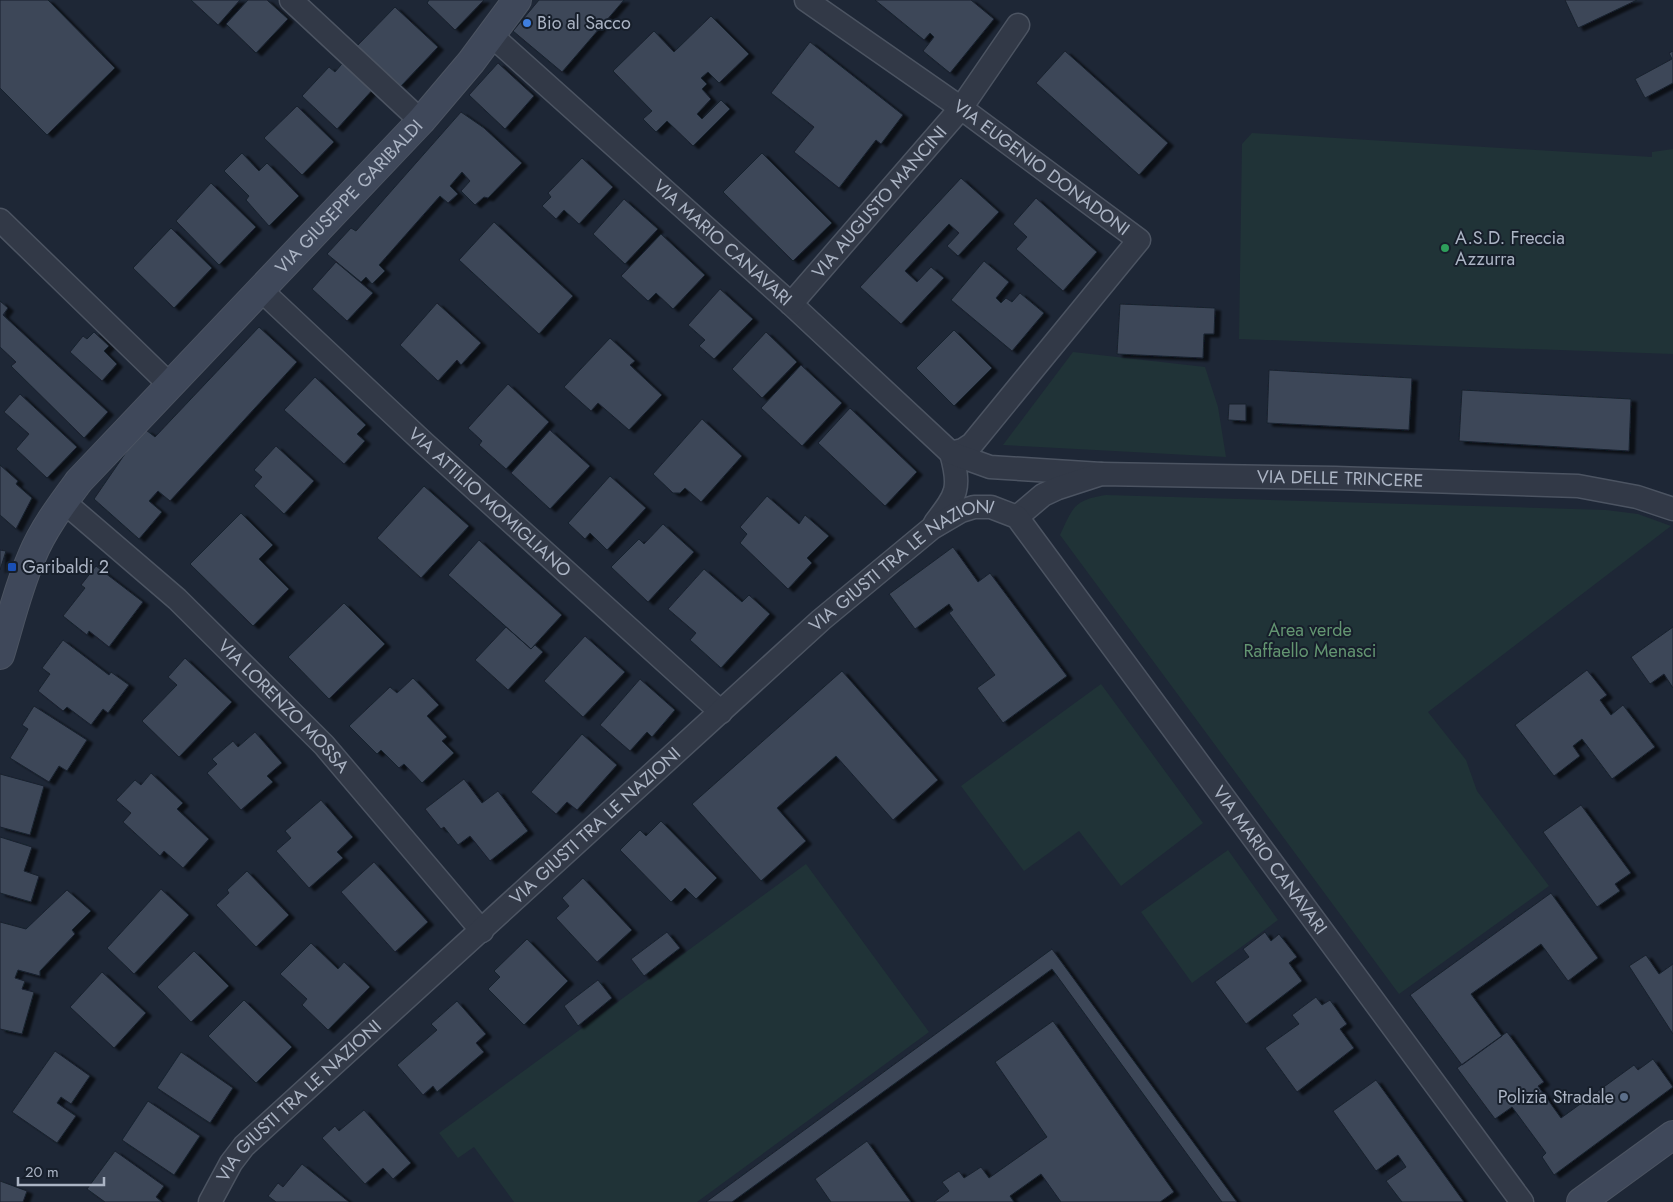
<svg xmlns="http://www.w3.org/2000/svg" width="1673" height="1202" font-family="Jost,sans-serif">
<defs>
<filter id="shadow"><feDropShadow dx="5.5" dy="3" stdDeviation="1" flood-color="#0009"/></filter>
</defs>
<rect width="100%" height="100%" fill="#1e2736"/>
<path fill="#203337" d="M1252,133L1652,157V152L1673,149V354L1239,339L1242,144Z
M1073,352L1205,367L1218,407L1226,457L1003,445Z
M1106,495L1606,510L1638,514L1671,526L1428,712L1466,760L1477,791L1549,886L1399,994L1060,535C1073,507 1074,500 1106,495Z
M1101,684L1203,823L1121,886L1079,831L1024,871L961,786Z
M1228,850L1278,920L1192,983L1141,912Z
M806,864L929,1032L697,1202H514L474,1147L458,1158L439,1133Z"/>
<path fill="#3c4759" stroke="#19212d" filter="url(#shadow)" d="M0,0H48L115,68L47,135L0,88Z
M191,0H240L218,25Z
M248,0H267L288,19L256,53L226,24Z
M429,0H484L455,30L427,3Z
M539,0H624L562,72L513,31Z
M875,0H971L994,19L950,73L923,51L934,37L930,33L924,40Z
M1565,0H1637L1578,28Z
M395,7L438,47L401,86L357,46Z
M711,16L749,54L719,83L708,72L701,78L707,84L702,89L711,99L697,114L702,119L721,100L730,109L693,146L667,121L656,132L643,119L652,111L613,71L654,31L674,52Z
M810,42L903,115L881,144L876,140L839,188L794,152L814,127L771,93Z
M1065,51L1168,143L1139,175L1036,83Z
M1673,51V83L1645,98L1635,79L1672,59L1669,53Z
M346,59L375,87L337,129L302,96L329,67L335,72Z
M498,63L534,96L505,129L469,95Z
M297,106L334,142L302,175L264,138Z
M461,112L484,128L522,163L488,198L484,197L475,205L461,191L470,181L462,172L450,186L458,194L448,203L440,196L379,265L385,271L372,284L366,277L361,282L327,254L351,228L356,231Z
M242,153L259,171L267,163L299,196L269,226L246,200L249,196L224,171Z
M762,153L832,223L793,261L723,192Z
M582,158L613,187L579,224L564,210L556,219L542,206L551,197L548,193Z
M961,178L999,212L958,256L947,246L959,233L949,224L905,271L917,282L931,267L944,278L901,324L860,287Z
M211,183L256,227L219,265L176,221Z
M1036,198L1097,252L1063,291L1016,249L1027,237L1013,224Z
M624,199L658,229L625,264L593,234Z
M494,222L573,296L539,334L459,260Z
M171,228L212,268L174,308L133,268Z
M661,234L705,275L673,309L656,293L648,301L621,276Z
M984,261L1009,282L996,298L1001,303L1006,298L1012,302L1020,293L1044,313L1012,351L951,300Z
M336,262L373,293L347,321L312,289Z
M720,289L753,319L714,359L699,346L705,340L688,325Z
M0,301L8,308L3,315L108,412L84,438L11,366L16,362L0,347Z
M437,303L481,343L461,365L457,360L438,381L400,345Z
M1120,304L1215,308L1214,334H1204L1203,358L1117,354Z
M259,327L297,362L170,501L158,491L149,501L162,512L139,539L94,499L129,448L146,430L155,437Z
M954,330L992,368L954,406L916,368Z
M94,332L109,346L104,351L117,364L102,381L70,352L83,336L87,339Z
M766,332L797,362L762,398L732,369Z
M610,338L635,361L630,365L662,395L629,430L598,403L591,411L564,387Z
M801,365L842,403L802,446L761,408Z
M1269,370L1412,378L1409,430L1267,423Z
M315,377L366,425L357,434L365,441L344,464L284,410Z
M508,384L549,422L506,469L479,445L482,441L468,428Z
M1462,390L1631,399L1629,451L1459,441Z
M20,394L77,447L47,478L16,449L29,434L4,412Z
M1229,404H1246V421L1228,420Z
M850,408L917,472L885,506L818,443Z
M702,419L742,456L701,502L685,488L680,493H673L653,474Z
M550,430L590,466L550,509L511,473Z
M276,446L314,481L284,514L254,486L262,477L254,470Z
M0,465L18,481L16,484L32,498L16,529L0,515Z
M610,476L646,508L607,550L590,533L585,539L568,523Z
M424,486L469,526L421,578L377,538Z
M767,496L799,524L805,515L829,536L807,558L812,563L788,589L740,543L747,534L740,527Z
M241,513L273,545L259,559L289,589L253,626L190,564Z
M663,524L694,552L648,602L611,567L639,539L644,544Z
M479,540L562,615L531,649L448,575Z
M953,547L978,582L990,573L1067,676L1003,723L977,688L995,675L949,613L953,610L949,604L915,629L889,594Z
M0,550L6,551L0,570Z
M96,566L143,602L109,647L89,631L87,635L63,616L85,588L81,585Z
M704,569L742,602L749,595L770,614L721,668L690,640L696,633L668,609Z
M344,603L385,644L329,699L288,657Z
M506,627L531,649L535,645L543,652L508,690L475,660Z
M1673,627V688L1664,674L1650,684L1631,657Z
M585,636L625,672L583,717L544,681Z
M63,640L109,675L111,672L129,685L108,713L103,709L91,725L67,707L63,711L38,691L50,674L42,668Z
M185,658L232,702L179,757L142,721L177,685L168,677Z
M1587,670L1607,695L1600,700L1611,715L1623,705L1655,747L1612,779L1582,739L1573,746L1580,756L1554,776L1515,725Z
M842,671L938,780L893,820L836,756L777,808L806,841L761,881L692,804Z
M413,678L439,705L427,716L447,737L442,741L454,753L422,783L404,764L399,768L381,750L377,754L349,726L390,687L397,693Z
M640,679L675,710L652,737L647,732L630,751L600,725Z
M34,706L87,740L67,771L59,766L49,782L10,758L28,729L22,725Z
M255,732L282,763L267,776L273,782L241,810L207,773L217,764L212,759L233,741L238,747Z
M582,734L617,765L577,810L567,802L556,814L531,792Z
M151,773L183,803L177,809L209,839L183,868L164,851L160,856L123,822L131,813L116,800L135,780L141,785Z
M0,774L44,786L30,835L0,827Z
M464,779L482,803L498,791L528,831L490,861L470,836L458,845L444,827L441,829L425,809Z
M321,800L353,837L337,852L343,858L309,888L276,851L291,838L285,831Z
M1581,805L1631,873L1615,884L1620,891L1597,907L1543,832Z
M661,821L717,878L696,899L685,888L671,902L620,850L640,830L646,836Z
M0,837L32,847L24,871L39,876L31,902L0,893Z
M374,862L428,922L395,952L341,892Z
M247,871L289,915L256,947L216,905L229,893L227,890Z
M583,878L632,930L597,962L556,918L569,906L562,898Z
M161,889L189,915L134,974L107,948Z
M67,890L91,911L72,930L75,934L40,971V976L18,970L15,978L25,981L22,989L34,992L22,1034L0,1029V922L26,929Z
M1551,893L1598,958L1568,981L1541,944L1471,994L1502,1036L1462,1065L1410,995Z
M667,932L680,948L644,976L631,959Z
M1265,932L1271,941L1279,934L1297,957L1289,963L1302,981L1246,1024L1215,982L1249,957L1243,949Z
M527,939L568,981L524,1025L488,989L500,977L494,971Z
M311,943L338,969L344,962L370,987L328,1030L302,1005L307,999L280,974Z
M1052,949L1237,1202H1222L1052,969L732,1202H706Z
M194,951L229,986L191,1022L157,987Z
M1646,955L1659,974L1673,964V1034L1629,966Z
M102,972L146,1013L114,1048L70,1007Z
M598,980L612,998L578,1026L564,1006Z
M1316,997L1322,1005L1330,1000L1347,1024L1340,1029L1354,1048L1297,1092L1265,1048L1299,1024L1292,1015Z
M244,1000L292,1047L256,1083L208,1036Z
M457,1001L486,1034L476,1043L484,1052L437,1092L433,1086L423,1095L397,1065L437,1030L431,1024Z
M1053,1021L1174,1192L1160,1202H1061L1041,1174L1010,1196L1014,1202H934L949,1191L942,1182L959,1171L964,1178L981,1167L989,1178L1047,1137L995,1062Z
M1507,1032L1544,1082L1538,1086L1561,1118L1634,1065L1638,1070L1653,1059L1673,1087L1554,1175L1542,1157L1546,1153L1512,1107L1495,1119L1457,1068Z
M55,1051L90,1076L71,1104L61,1097L57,1103L76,1116L57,1143L12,1112Z
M181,1052L233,1088L210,1123L157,1088Z
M1376,1080L1464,1202H1402L1386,1181L1406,1167L1398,1155L1376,1171L1333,1111Z
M148,1101L200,1136L174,1175L122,1140Z
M364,1110L411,1163L393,1179L383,1168L365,1184L322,1138L335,1126L339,1131Z
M867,1141L911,1202H831L815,1179Z
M115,1151L164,1186L156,1197L162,1202H105L87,1189Z
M302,1164L349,1202H276L268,1196L278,1183L283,1187Z
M0,1181L27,1191L23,1202H0Z"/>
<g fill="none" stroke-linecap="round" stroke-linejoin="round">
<defs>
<g id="street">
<path d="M291,0L421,121"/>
<path id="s1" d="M806,0L961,108L1139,240L972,444L963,450L951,453C961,489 957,494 935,523"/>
<path id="s2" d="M491,35L791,304L951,453L990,467L1101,474"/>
<path d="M0,220L171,386"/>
<path id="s3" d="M261,290L423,442L721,712"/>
<path id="s4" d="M791,304L961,108L1018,25"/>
<path id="s5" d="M64,502L177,599L324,745L482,931"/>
<path id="s6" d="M1017,517L1043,495L1058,488L1101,474L1335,478L1578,486L1637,497L1673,509"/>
<path id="s7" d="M210,1202L231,1163L244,1146L821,620L932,528L961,511L974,507H991L1017,517L1522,1202"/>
</g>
<g id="secondary">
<path id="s8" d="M0,655C10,622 18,588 32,556C43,529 62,504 79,481L421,121L471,62L517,0"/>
<path d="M1581,1202L1673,1135"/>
</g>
</defs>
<use href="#street" stroke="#4c5462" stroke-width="25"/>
<use href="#secondary" stroke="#4c5462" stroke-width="30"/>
<use href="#street" stroke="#323947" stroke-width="22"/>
<use href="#secondary" stroke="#3f485a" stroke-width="28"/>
</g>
<circle fill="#3f7fe0" stroke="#171f2b" stroke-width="2" cx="527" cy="23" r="5"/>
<circle fill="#2e9e5b" stroke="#171f2b" stroke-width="2" cx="1445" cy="248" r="5"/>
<rect fill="#1a4fb4" stroke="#171f2b" stroke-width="2" x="7" y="562" width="10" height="10" rx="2.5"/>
<circle fill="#5c6f8a" stroke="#171f2b" stroke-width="2" cx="1624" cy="1097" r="5"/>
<g text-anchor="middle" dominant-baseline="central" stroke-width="4" stroke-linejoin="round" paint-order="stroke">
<g font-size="18" fill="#abb4c4" stroke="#171f2b" text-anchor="start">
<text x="537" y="23">Bio al Sacco</text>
<text x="1455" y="238">A.S.D. Freccia<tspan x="1455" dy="21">Azzurra</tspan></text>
<text x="22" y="567">Garibaldi 2</text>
<text x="1614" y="1097" text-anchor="end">Polizia Stradale</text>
</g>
<g font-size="18" fill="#abb4c4" stroke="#171f2b">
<text stroke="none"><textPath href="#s1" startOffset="289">VIA EUGENIO DONADONI</textPath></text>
<text stroke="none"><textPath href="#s8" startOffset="585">VIA GIUSEPPE GARIBALDI</textPath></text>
<text stroke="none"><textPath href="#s4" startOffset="135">VIA AUGUSTO MANCINI</textPath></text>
<text stroke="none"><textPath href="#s2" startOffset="311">VIA MARIO CANAVARI</textPath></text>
<text stroke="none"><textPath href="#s6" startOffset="335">VIA DELLE TRINCERE</textPath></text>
<text stroke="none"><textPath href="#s3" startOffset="312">VIA ATTILIO MOMIGLIANO</textPath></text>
<text stroke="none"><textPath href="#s7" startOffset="946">VIA GIUSTI TRA LE NAZIONI</textPath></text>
<text stroke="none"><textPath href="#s5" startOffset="300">VIA LORENZO MOSSA</textPath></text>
<text stroke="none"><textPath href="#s7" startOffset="541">VIA GIUSTI TRA LE NAZIONI</textPath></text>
<text stroke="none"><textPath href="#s7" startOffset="1509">VIA MARIO CANAVARI</textPath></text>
<text stroke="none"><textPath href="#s7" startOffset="136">VIA GIUSTI TRA LE NAZIONI</textPath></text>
</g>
<g font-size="18" fill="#639571" stroke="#171f2b">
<text x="1310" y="630">Area verde<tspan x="1310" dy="21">Raffaello Menasci</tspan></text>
</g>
</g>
<path d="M18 1177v8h86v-8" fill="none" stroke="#abb4c4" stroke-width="2.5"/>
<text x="25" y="1177" font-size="15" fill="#abb4c4" stroke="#171f2b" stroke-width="4" paint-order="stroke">20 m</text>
</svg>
